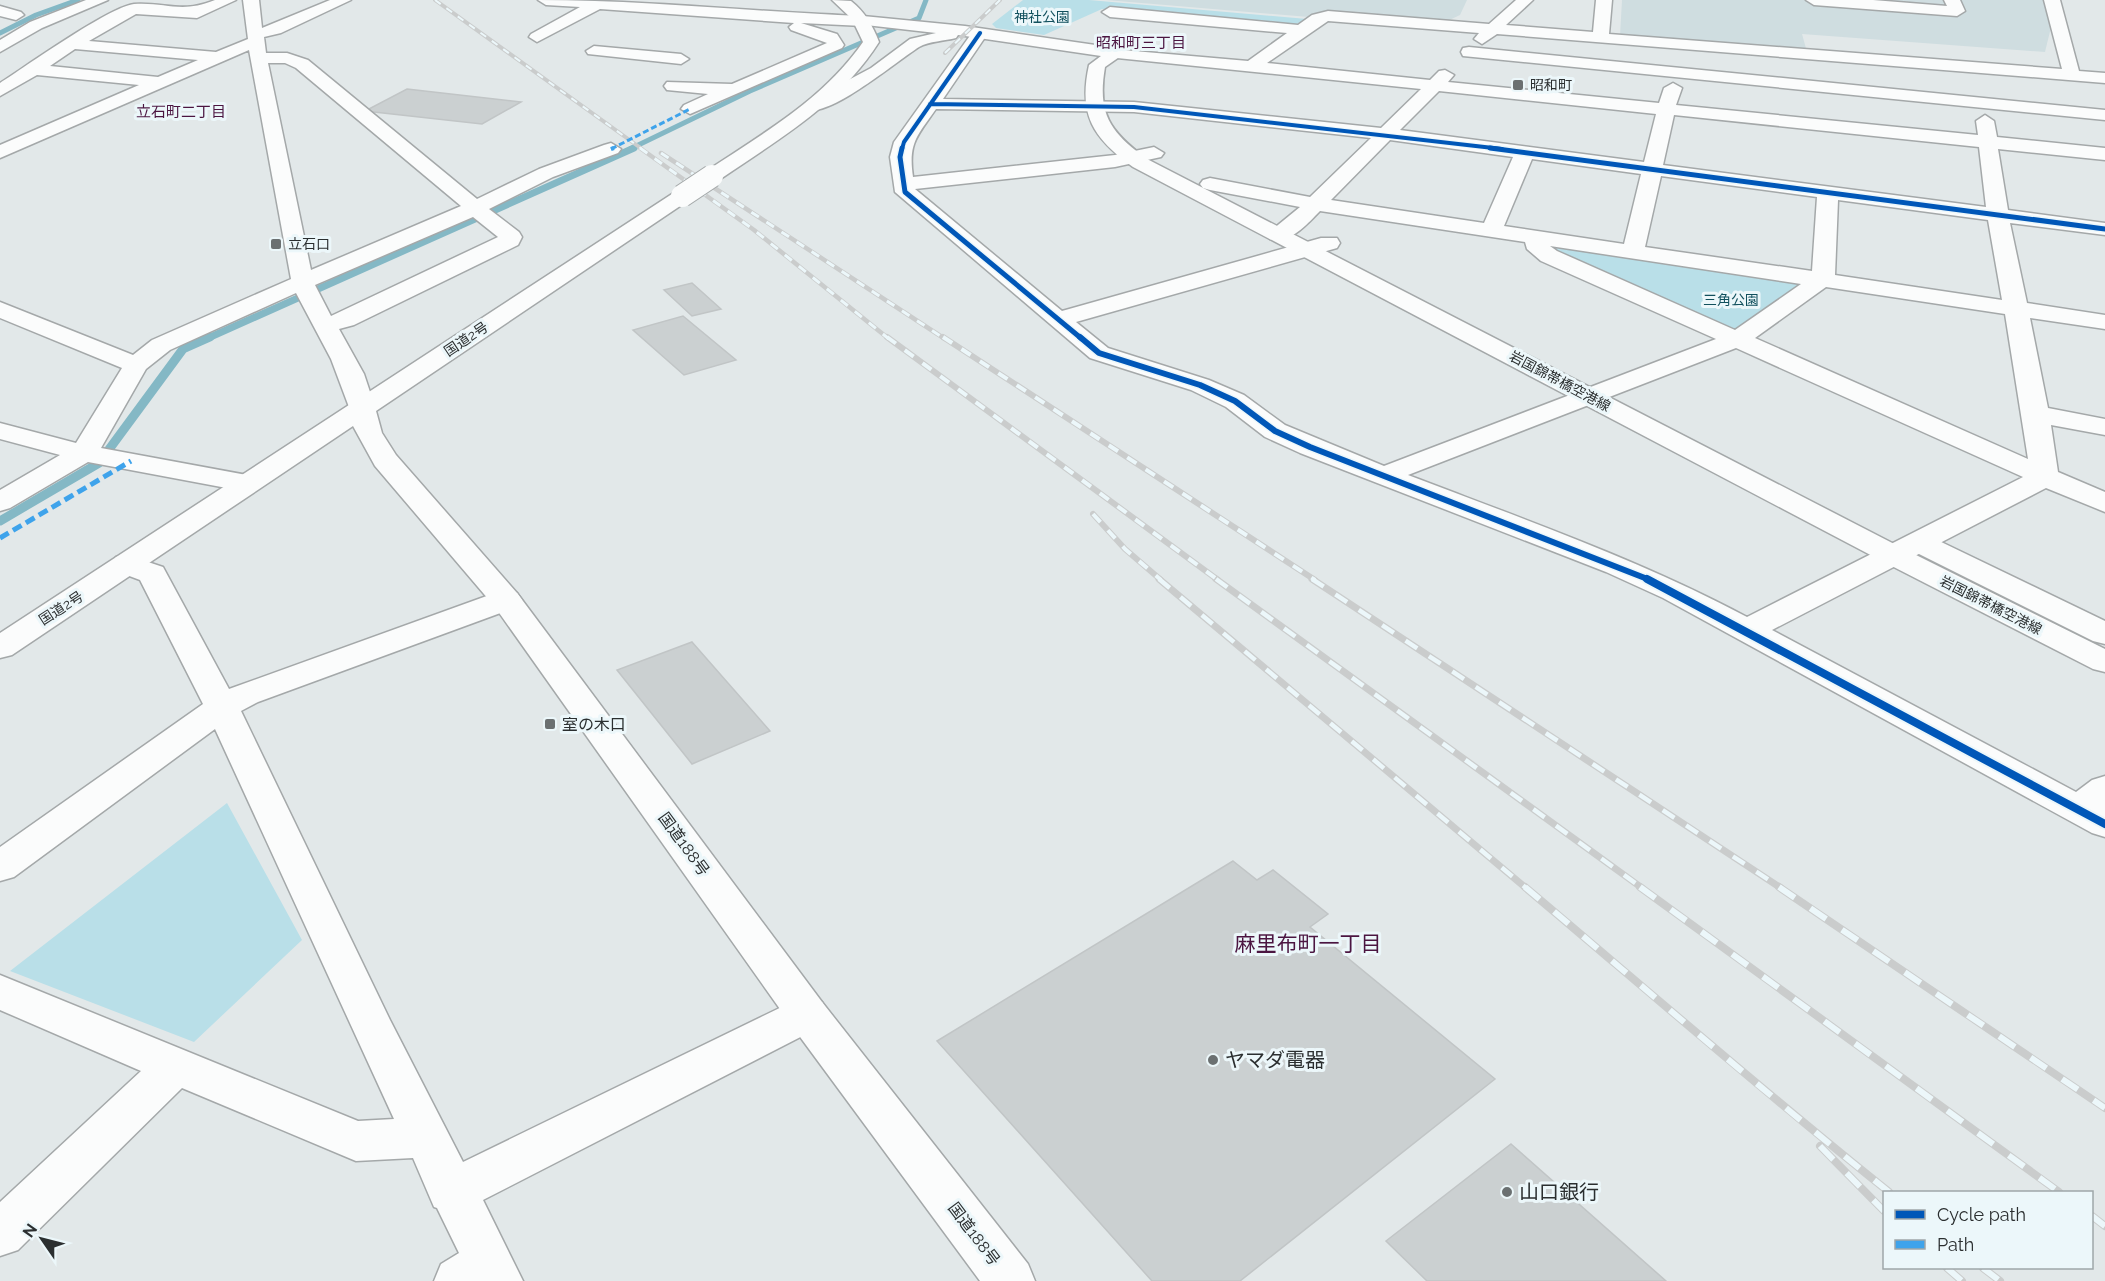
<svg xmlns="http://www.w3.org/2000/svg" width="2105" height="1281" font-family="Raleway,'Noto Sans JP',sans-serif">
<rect width="100%" height="100%" fill="#e2e8e9"/>
<path fill="#cfdde0" d="M1106,0H1467L1460,15L1441,24L1315,13L1309,17Z
M1622,0H2045L2053,19L2045,52L1802,34L1807,52L1620,36Z"/>
<path fill="#b9dfe8" d="M1023,0H1089L1307,19L1294,25L1102,9L1044,35L996,28L992,24Z
M1538,238L1823,279L1736,340L1549,256Z
M227,803L302,940L194,1042L10,971Z"/>
<g fill="none" stroke-linecap="round" stroke-linejoin="round">
<path stroke="#84b8c5" stroke-width="5" d="M0,33L36,15L78,0
M630,149L750,91L919,18L926,0"/>
<path stroke="#84b8c5" stroke-width="7" d="M206,339L634,148"/>
<path stroke="#84b8c5" stroke-width="9" d="M0,521L99,463L183,349L210,337"/>
</g>
<path fill="#cbd0d1" stroke="#c1c5c6" stroke-width="1.5" d="M407,89L521,102L482,124L365,111Z
M692,283L721,309L692,316L664,290Z
M683,316L736,360L684,375L633,330Z
M692,642L770,731L692,764L617,670Z
M1233,861L1257,880L1273,870L1328,914L1310,927L1495,1079L1240,1281H1152L937,1041Z
M1511,1144L1666,1281H1427L1386,1241Z"/>
<g fill="none" stroke-linecap="round" stroke-linejoin="round">
<defs>
<path id="minor" d="M86,0H108L42,28L0,52V40L30,22Z
M215,0H236L197,18L136,14L89,41L216,52L248,39L243,0H259L262,28L330,0H351L281,33L264,37L266,53H287L308,60L477,199L539,169L604,145L611,143L621,149L618,153L553,177L489,209L519,232L522,237L518,245L354,325L339,329L364,374L375,407L371,413L362,415L353,413L349,407L331,359L296,293L170,350L146,369L101,448L258,477L262,483L258,489L248,492L88,462L10,508L0,511V490L60,455L0,439V423L76,443L122,368L0,318V302L133,355L152,340L291,279L249,50L0,158V145L139,85L37,75L0,96V83C25,67 109,7 134,4C167,2 181,14 215,0ZM75,49L198,60L158,77L50,66ZM268,63H285L296,68L461,206L311,270ZM473,217L498,237L331,316L315,285Z
M538,0C647,0 755,12 863,16L871,21L863,26L801,23L837,34L844,45L842,48L690,114L681,109L684,105L708,94L667,90L664,86L667,82L732,84L827,43L791,30L789,27L794,23L600,9L537,42L529,37L531,34L580,7L546,5Z
M1516,0H1533L1506,25L1593,32L1596,0H1612L1609,34L2062,69L2044,0H2060L2079,71L2105,73V83L1497,34L1482,44L1474,39L1479,33L1328,21L1267,63L1430,80L1439,71L1445,70L1454,75L1448,82L1659,103L1664,88L1673,83L1682,88L1676,105L1978,135L1976,121L1985,115L1994,121L1997,137L2105,148V160L1998,149L2008,210L2105,223V235L2010,223L2027,303L2105,315V329L2030,318L2048,408L2105,419V435L2051,425L2058,472L2105,492V512L2046,488L1772,630L2076,792L2092,780L2105,776V837L2092,833L1663,598L1606,572L1300,453L1265,437L1226,407L1191,390L1090,358L895,192L890,157L894,142L974,30H986L988,33L943,99L1134,102L1381,128L1421,89L1117,58L1109,53L1111,49L1248,61L1287,33L1110,17L1102,12L1110,7L1298,25L1312,15L1328,11L1489,24ZM1439,91L1656,114L1644,162L1400,130ZM936,109L1134,112L1371,138L1310,197L1210,178L1203,180L1200,184L1203,188L1210,190L1300,207L1267,234L1270,239C1291,244 1307,224 1320,211L1525,242L1527,249L1541,261L1716,339L1384,466L1285,425L1244,395L1209,380L1108,348L1076,322L1337,248L1340,243L1337,238H1321L1062,311L915,189L1115,167L1161,157L1164,153L1154,147L1115,155L913,177C908,143 917,136 936,109ZM1674,115L1979,147L1986,207L1663,165ZM1390,140L1513,157L1484,223L1331,200ZM1532,159L1641,174L1624,244L1504,226ZM1661,176L1817,197L1812,271L1645,247ZM1838,200L1988,220L2002,300L1835,275ZM1550,246L1801,284L1735,330L1557,251ZM1826,287L2005,314L2028,459L1755,338ZM1736,348L2023,477L1747,617C1638,559 1523,519 1408,475Z
M1806,0H1873L1947,6L1944,0H1960L1965,11L1957,16L1814,5Z
M0,6L21,12L24,15L16,20L0,16Z
M594,46L681,54L689,59L681,64L588,54L586,51Z
M1469,47L2105,110V120L1463,56L1461,52L1463,48Z
M127,555L163,567L229,689L495,593L506,590L517,593L522,600L517,607L258,702L241,711L390,1020L463,1162L792,1002L807,997L822,1002L829,1014L822,1026L483,1200L523,1281H434L441,1264L459,1253L437,1208L434,1207L413,1158L356,1161L182,1088L18,1250L0,1256V1202L141,1071L0,1010V975L358,1121L394,1119L215,729L14,877L0,881V847L203,704L140,580L116,571L112,564L116,557Z"/>
<path id="major" d="M863,16L965,26L1123,49L1125,53L1105,67C1097,114 1110,132 1147,159L1902,548L2105,649V672L2093,669L1880,560L1133,167C1093,138 1078,115 1089,65L1101,56L958,35L956,38C945,41 929,41 919,47C897,61 832,116 807,110L804,106L807,102L871,68L910,39L936,33L857,24L855,21Z
M1924,536L1935,539L2105,621V644L2093,641L1913,551L1909,545L1913,539Z"/>
<path id="highway" d="M832,0L851,1C865,12 873,26 879,42C838,106 780,138 719,180H705L702,176L705,172C762,134 823,100 863,42L852,19Z
M682,190L689,192L692,196L689,200L376,411L382,433L396,455L517,593L822,1002L1028,1264L1035,1281H980L792,1026L495,607L375,466L353,426L12,655L0,658V633L675,192Z"/>
</defs>
<use href="#minor" stroke="#a4a8a9" stroke-width="3"/>
<use href="#major" stroke="#a4a8a9" stroke-width="3"/>
<use href="#highway" stroke="#a4a8a9" stroke-width="3"/>
<use href="#minor" fill="#fbfcfc" fill-rule="evenodd"/>
<use href="#major" fill="#fbfcfc" fill-rule="evenodd"/>
<use href="#highway" fill="#fbfcfc" fill-rule="evenodd"/>
<defs>
<path id="rail-far4" d="M435,0L642,149
M945,53L1000,0"/>
<path id="rail-far3" d="M640,148L754,230L889,339
M661,153L945,339"/>
<path id="rail-far2" d="M887,337L1218,580
M943,337L1315,580
M1093,514L1125,549L1161,580"/>
<path id="rail-far1" d="M1159,579L1526,888
M1216,579L1642,888
M1312,579L1781,888"/>
<path id="rail" d="M1525,887C1646,989 1765,1093 1889,1192
M1640,887L2059,1192
M1779,887L2105,1108
M1820,1146L1884,1211
M2092,1216L2105,1226
M1947,1268L1962,1281
M1983,1268L2000,1281"/>
</defs>
<use href="#rail-far4" stroke="#cacccc" stroke-width="4"/>
<use href="#rail-far3" stroke="#cacccc" stroke-width="4.5"/>
<use href="#rail-far2" stroke="#cacccc" stroke-width="6"/>
<use href="#rail-far1" stroke="#cacccc" stroke-width="7"/>
<use href="#rail" stroke="#cacccc" stroke-width="8"/>
<use href="#rail-far4" stroke="#ecf7fa" stroke-width="2" stroke-dasharray="7" stroke-linecap="butt"/>
<use href="#rail-far3" stroke="#ecf7fa" stroke-width="3" stroke-dasharray="9" stroke-linecap="butt"/>
<use href="#rail-far2" stroke="#ecf7fa" stroke-width="4" stroke-dasharray="11" stroke-linecap="butt"/>
<use href="#rail-far1" stroke="#ecf7fa" stroke-width="4.5" stroke-dasharray="14" stroke-linecap="butt"/>
<use href="#rail" stroke="#ecf7fa" stroke-width="6" stroke-dasharray="19" stroke-linecap="butt"/>
<defs>
<path id="highway-bridge" d="M682,196L712,176"/>
</defs>
<use href="#highway-bridge" stroke="#a4a8a9" stroke-width="24" stroke-linecap="butt"/>
<use href="#highway-bridge" stroke="#fbfcfc" stroke-width="22"/>
<path stroke="#3ea3eb" stroke-width="3" stroke-dasharray="6 3" stroke-linecap="butt" d="M611,149L690,109"/>
<path stroke="#3ea3eb" stroke-width="4" stroke-dasharray="8 4" stroke-linecap="butt" d="M611,149L614,148"/>
<path stroke="#3ea3eb" stroke-width="5" stroke-dasharray="10 5" stroke-linecap="butt" d="M0,538L131,461"/>
<defs>
<path id="cycleway-far3" d="M930,104L1134,107L1502,149
M902,149L904,142L980,33"/>
<path id="cycleway-far2" d="M902,148L900,157L905,192L1082,339
M1490,148L2105,229"/>
<path id="cycleway-far1" d="M1080,337L1099,353L1200,385L1235,401L1275,431L1310,447L1650,580"/>
<path id="cycleway" d="M1647,579L2105,824"/>
</defs>
<use href="#cycleway-far3" stroke="#ecf7fa" stroke-width="6"/>
<use href="#cycleway-far2" stroke="#ecf7fa" stroke-width="8"/>
<use href="#cycleway-far1" stroke="#ecf7fa" stroke-width="9"/>
<use href="#cycleway" stroke="#ecf7fa" stroke-width="12"/>
<use href="#cycleway-far3" stroke="#0057b8" stroke-width="4"/>
<use href="#cycleway-far2" stroke="#0057b8" stroke-width="5"/>
<use href="#cycleway-far1" stroke="#0057b8" stroke-width="6"/>
<use href="#cycleway" stroke="#0057b8" stroke-width="8"/>
</g>
<g fill="#6b7071" stroke="#ecf7fa" stroke-width="2">
<rect x="1512" y="79" width="12" height="12" rx="3"/>
<rect x="270" y="238" width="12" height="12" rx="3"/>
<rect x="544" y="718" width="12" height="12" rx="3"/>
<circle cx="1213" cy="1060" r="6"/>
<circle cx="1507" cy="1192" r="6"/>
</g>
<g text-anchor="middle" dominant-baseline="central" stroke-width="6" stroke-linejoin="round" paint-order="stroke">
<g font-size="14" fill="#11505d" stroke="#ecf7fa">
<text x="1042" y="17">神社公園</text>
<text x="1731" y="300">三角公園</text>
</g>
<g font-size="14" fill="#2b2f30" stroke="#ecf7fa" text-anchor="start">
<text x="1530" y="85">昭和町</text>
<text x="288" y="244">立石口</text>
</g>
<g font-size="14" fill="#2b2f30" stroke="#ecf7fa">
<text transform="translate(466 339) rotate(-34)">国道2号</text>
<text transform="translate(1560 381) rotate(28)">岩国錦帯橋空港線</text>
<text transform="translate(1991 605) rotate(27)">岩国錦帯橋空港線</text>
<text transform="translate(61 608) rotate(-33)">国道2号</text>
</g>
<g font-size="15" fill="#4b1541" stroke="#ecf7fa">
<text x="1141" y="43">昭和町三丁目</text>
<text x="181" y="112">立石町二丁目</text>
</g>
<g font-size="16" fill="#2b2f30" stroke="#ecf7fa" text-anchor="start">
<text x="562" y="724">室の木口</text>
</g>
<g font-size="16" fill="#2b2f30" stroke="#ecf7fa">
<text transform="translate(684 844) rotate(54)">国道188号</text>
<text transform="translate(974 1234) rotate(53)">国道188号</text>
</g>
<g font-size="20" fill="#2b2f30" stroke="#ecf7fa" text-anchor="start">
<text x="1225" y="1060">ヤマダ電器</text>
<text x="1519" y="1192">山口銀行</text>
</g>
<g font-size="21" fill="#4b1541" stroke="#ecf7fa">
<text x="1308" y="943">麻里布町一丁目</text>
</g>
</g>
<rect x="1883" y="1191" width="210" height="78" fill="#ecf7fa" stroke="#9fa7a9" stroke-width="1.5"/>
<rect x="1895" y="1210" width="30" height="9" fill="#0057b8" stroke="#9fa7a9" stroke-width="1.5"/>
<text x="1937" y="1221" font-size="18" fill="#2b2f30">Cycle path</text>
<rect x="1895" y="1240" width="30" height="9" fill="#3ea3eb" stroke="#9fa7a9" stroke-width="1.5"/>
<text x="1937" y="1251" font-size="18" fill="#2b2f30">Path</text>
<g transform="translate(42 1239) rotate(305)" stroke="#ecf7fa" stroke-width="4.5" paint-order="stroke">
<path d="M0-4.5L10 22L0 15L-10 22Z" fill="#2b2f30"/>
<text y="-9" font-size="16" font-weight="bold" text-anchor="middle" fill="#2b2f30">N</text>
</g>
</svg>
